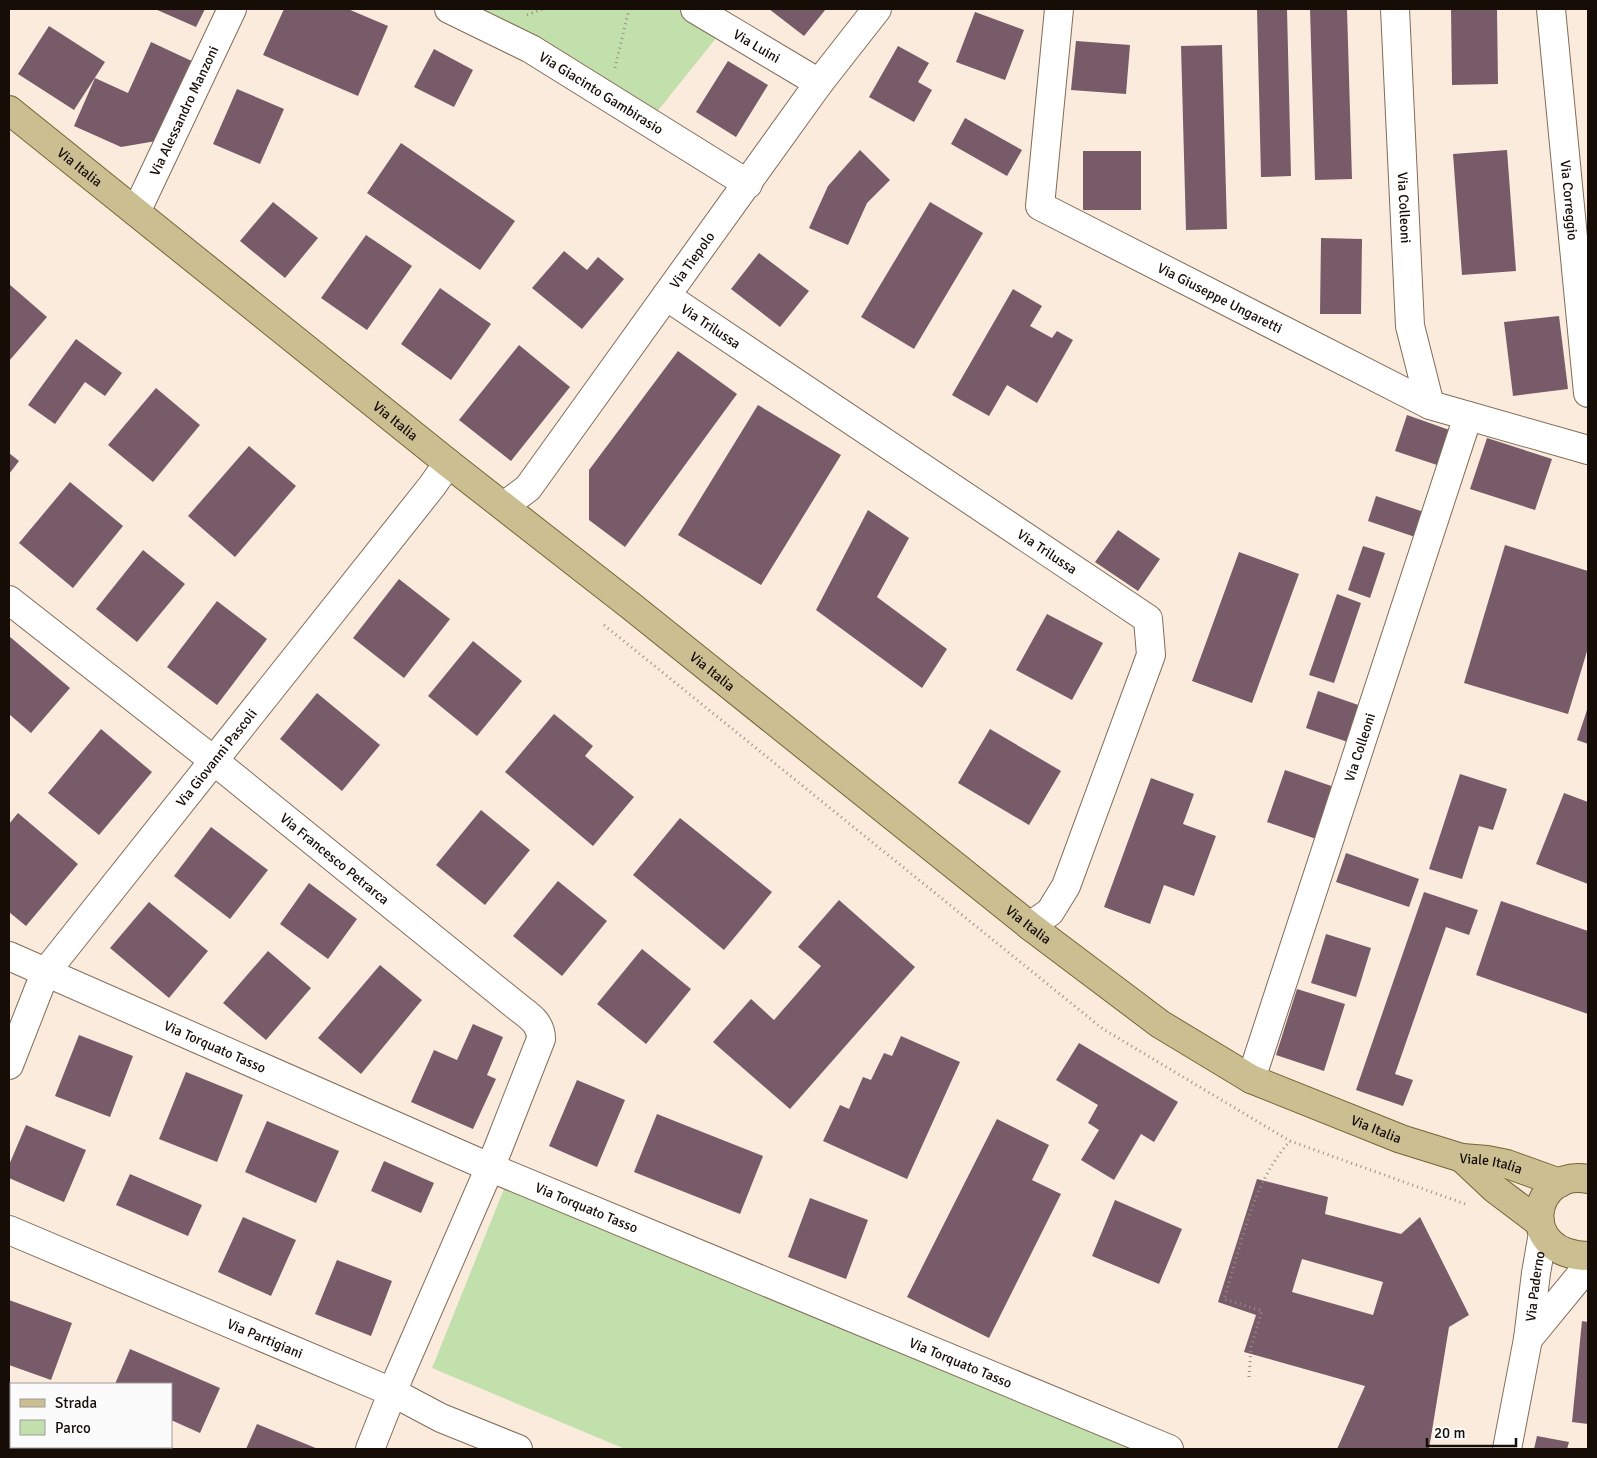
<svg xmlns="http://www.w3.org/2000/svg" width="1597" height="1458" font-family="Signika,sans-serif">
<rect width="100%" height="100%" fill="#fbebdd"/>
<path fill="#c2e0ab" d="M480,9H689L725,27L656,113Z
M506,1184L1134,1449H625L432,1368Z"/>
<path fill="#775b69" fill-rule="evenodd" d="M155,9H205L196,27Z
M284,9H348L388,26L358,96L263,55Z
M769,9H826L804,36Z
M1257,9H1287L1291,176L1261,177Z
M1310,9H1347L1352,179L1315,180Z
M1451,9H1497L1498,84L1452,85Z
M975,12L1024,30L1005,80L956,62Z
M49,26L105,62L74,110L18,74Z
M1076,41L1130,45L1126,94L1071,90Z
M151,42L196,63L162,140L121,147L74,126L95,78L128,93Z
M1222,45L1227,229L1186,230L1181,46Z
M898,46L929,63L918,82L932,90L914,122L869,97Z
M434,49L473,70L454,107L414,87Z
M728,61L768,85L736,137L696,112Z
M237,89L284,109L260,164L213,144Z
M965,118L1022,150L1007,176L951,144Z
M401,143L515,221L480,270L367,193Z
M860,150L890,180L867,203L848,245L809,228L828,186Z
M1507,150L1516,271L1462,275L1453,154Z
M1083,151H1141V210H1083Z
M273,202L318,238L285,278L240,241Z
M930,202L983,233L914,349L861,317Z
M366,235L412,266L367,330L321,298Z
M1321,238L1362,239L1361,314H1320Z
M564,251L587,270L598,257L624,279L582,329L532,288Z
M759,253L809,291L780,327L731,289Z
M9,284L47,317L9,361Z
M440,288L491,324L451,380L401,344Z
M1013,289L1042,306L1030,326L1052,338L1057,331L1073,340L1037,403L1007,385L989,416L952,395Z
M1559,316L1568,389L1513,396L1504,322Z
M76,339L122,373L105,396L85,382L55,424L28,405Z
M519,345L570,387L511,461L459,420Z
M678,351L737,394L625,547L589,520V470Z
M156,388L200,425L153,482L108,445Z
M758,405L841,455L761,585L678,535Z
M1407,415L1455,432L1443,467L1395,451Z
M1487,438L1552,459L1535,510L1470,489Z
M249,446L296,486L235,557L188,516Z
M9,453L19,461L9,474Z
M70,482L123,526L73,588L19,543Z
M1376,496L1430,514L1421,539L1368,521Z
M868,510L909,538L877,597L947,649L922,688L816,610Z
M1118,530L1160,559L1138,591L1095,562Z
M1505,545L1588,571V648L1568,714L1464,683Z
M1363,546L1385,553L1370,598L1348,590Z
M143,550L185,584L137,642L96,609Z
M1239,552L1299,574L1252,703L1192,681Z
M399,579L450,619L404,678L353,638Z
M1337,594L1361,603L1334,683L1309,675Z
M217,601L267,639L217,705L167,667Z
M1047,614L1103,643L1072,700L1016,670Z
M9,636L70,688L31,733L9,714Z
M473,641L522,681L477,736L428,696Z
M1318,691L1367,708L1354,744L1306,728Z
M317,693L380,745L342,791L280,739Z
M1588,707V744L1577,740Z
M554,714L593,746L585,756L634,797L593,846L505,772Z
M101,729L152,772L99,835L48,793Z
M990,729L1061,771L1029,825L958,783Z
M1285,770L1340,789L1322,841L1267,822Z
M1460,774L1507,789L1493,830L1479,826L1462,879L1429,869Z
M1151,778L1194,794L1183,824L1216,836L1194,896L1164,885L1150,924L1104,907Z
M1564,793L1588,802V884L1536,864Z
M481,810L530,850L485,905L436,865Z
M18,813L78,864L26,926L9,912V824Z
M680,818L772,892L724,950L633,875Z
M211,827L268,870L230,919L174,876Z
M1346,853L1419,879L1409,907L1336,882Z
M558,881L607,921L562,976L513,936Z
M309,883L357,919L328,959L280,924Z
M1424,892L1478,910L1469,935L1446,927L1395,1074L1413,1080L1403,1106L1356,1090Z
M839,900L915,967L790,1109L713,1042L751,999L774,1020L821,966L798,947Z
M1501,901L1588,931V1014L1476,975Z
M149,902L208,951L169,998L110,948Z
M1326,934L1371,948L1356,997L1311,983Z
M642,949L691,989L646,1044L597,1004Z
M268,951L311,988L266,1040L223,1003Z
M380,965L422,1000L361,1074L318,1038Z
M1297,989L1345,1004L1324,1071L1276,1055Z
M473,1024L503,1037L487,1075L496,1079L473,1129L411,1102L434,1050L457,1060Z
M79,1035L133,1056L110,1117L55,1096Z
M901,1036L960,1062L907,1179L823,1141L840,1105L849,1109L863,1077L871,1080L884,1053L892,1056Z
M1079,1043L1178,1102L1154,1142L1141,1134L1114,1180L1081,1160L1099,1130L1088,1123L1098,1105L1056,1080Z
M186,1072L243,1095L217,1162L159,1139Z
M577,1080L625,1100L597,1167L549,1146Z
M657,1114L763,1156L740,1214L634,1172Z
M997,1119L1049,1145L1032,1180L1061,1194L989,1338L907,1297Z
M267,1121L339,1151L316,1203L245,1172Z
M26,1125L86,1150L64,1202L9,1178V1165Z
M384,1161L434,1183L421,1213L371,1191Z
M130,1174L202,1205L188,1236L116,1205Z
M1257,1179L1328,1197L1325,1214L1401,1234L1420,1217L1469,1315L1449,1327L1429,1449H1337L1365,1386L1244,1352L1256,1315L1218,1302ZM1302,1259L1383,1282L1373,1315L1292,1292Z
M810,1198L868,1220L846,1279L788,1257Z
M1115,1200L1182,1229L1159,1284L1092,1256Z
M243,1217L296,1240L271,1296L218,1272Z
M337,1260L392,1281L371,1336L315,1314Z
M9,1300L72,1323L51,1380L9,1365Z
M1582,1321L1588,1322V1424L1572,1422Z
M130,1349L220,1388L200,1433L171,1420V1384H115Z
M257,1424L318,1449H246Z
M1537,1436L1569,1442L1567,1449H1534Z"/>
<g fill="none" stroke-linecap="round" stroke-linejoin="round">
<defs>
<g id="minor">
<path id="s1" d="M449,9L531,49L748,184"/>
<path id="s2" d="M695,9L819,83"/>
<path id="s3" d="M1059,9L1040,206L1430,405L1588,450"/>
<path id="s4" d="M1395,9L1410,326L1430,405"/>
<path id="s5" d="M1551,9L1588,393"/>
<path id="s6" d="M136,212L232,9"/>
<path id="s7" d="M666,296L1148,619L1151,655L1066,886L1050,912L1030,926"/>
<path id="s8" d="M504,506L528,488L819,83L877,9"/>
<path id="s9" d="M9,600L213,760L514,1004C527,1015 541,1021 541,1039L497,1151L399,1376L370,1449"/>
<path id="s10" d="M9,956L489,1167L1169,1449"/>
<path id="s11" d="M9,1065L45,973L432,486L448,463"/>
<path id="s12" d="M1251,1079L1468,416"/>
<path id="s13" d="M9,1230L392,1392L441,1418L518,1449"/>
<path d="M1528,1339L1588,1266"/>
<path id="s14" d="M1507,1449L1528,1339L1536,1273L1543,1233"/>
</g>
<g id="major">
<path id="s15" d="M9,110L448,463L631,606L1030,926L1160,1024L1251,1079L1401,1139L1462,1158L1487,1160L1507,1164L1560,1183"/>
<path d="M1462,1158L1495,1189L1540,1223"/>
<path d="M1588,1179C1531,1168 1516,1255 1588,1256"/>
</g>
</defs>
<use href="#minor" stroke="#836c57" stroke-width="30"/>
<use href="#major" stroke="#756532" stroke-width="30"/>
<path stroke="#9a8d82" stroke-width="3" stroke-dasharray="1 4" stroke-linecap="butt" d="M527,15L543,9
M615,68L629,9
M604,625L1103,1029L1290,1141L1468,1205
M1249,1377L1251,1347L1262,1311L1224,1299C1241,1246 1252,1183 1290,1141"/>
<use href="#minor" stroke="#fff" stroke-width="28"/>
<use href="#major" stroke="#cbbf92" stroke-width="28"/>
</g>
<g text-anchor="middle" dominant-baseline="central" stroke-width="4" stroke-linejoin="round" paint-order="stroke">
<g font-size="14" fill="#160d06" stroke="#fbfbfb">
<text stroke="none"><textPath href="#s2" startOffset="72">Via Luini</textPath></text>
<text stroke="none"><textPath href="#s1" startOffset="174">Via Giacinto Gambirasio</textPath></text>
<text stroke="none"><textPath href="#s6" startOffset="112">Via Alessandro Manzoni</textPath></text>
<text stroke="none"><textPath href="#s15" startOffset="91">Via Italia</textPath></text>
<text stroke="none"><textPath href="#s5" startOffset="192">Via Correggio</textPath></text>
<text stroke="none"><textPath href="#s4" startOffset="199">Via Colleoni</textPath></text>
<text stroke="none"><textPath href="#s8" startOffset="311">Via Tiepolo</textPath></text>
<text stroke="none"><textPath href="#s3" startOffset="400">Via Giuseppe Ungaretti</textPath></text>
<text stroke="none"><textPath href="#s7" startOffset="54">Via Trilussa</textPath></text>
<text stroke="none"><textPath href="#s15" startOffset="496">Via Italia</textPath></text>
<text stroke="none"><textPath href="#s7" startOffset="459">Via Trilussa</textPath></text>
<text stroke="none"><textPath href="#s15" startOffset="900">Via Italia</textPath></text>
<text stroke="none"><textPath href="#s12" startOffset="349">Via Colleoni</textPath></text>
<text stroke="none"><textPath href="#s11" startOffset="374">Via Giovanni Pascoli</textPath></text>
<text stroke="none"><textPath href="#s9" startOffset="416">Via Francesco Petrarca</textPath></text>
<text stroke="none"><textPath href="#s15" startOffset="1305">Via Italia</textPath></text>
<text stroke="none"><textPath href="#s10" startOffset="225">Via Torquato Tasso</textPath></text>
<text stroke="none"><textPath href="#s15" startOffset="1711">Via Italia</textPath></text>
<text stroke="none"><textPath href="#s15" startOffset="1831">Viale Italia</textPath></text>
<text stroke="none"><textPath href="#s10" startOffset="630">Via Torquato Tasso</textPath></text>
<text stroke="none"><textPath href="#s14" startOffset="165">Via Paderno</textPath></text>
<text stroke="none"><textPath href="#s13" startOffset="278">Via Partigiani</textPath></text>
<text stroke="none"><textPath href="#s10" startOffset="1035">Via Torquato Tasso</textPath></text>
</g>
</g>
<rect width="1597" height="1458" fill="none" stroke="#160d06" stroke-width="20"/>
<rect x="10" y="1383" width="162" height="65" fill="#fbfbfb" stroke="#9f9c99"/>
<rect x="20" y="1399" width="25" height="8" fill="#cbbf92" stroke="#9f9c99"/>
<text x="55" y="1408" font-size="15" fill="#160d06">Strada</text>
<rect x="20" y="1420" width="25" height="15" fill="#c2e0ab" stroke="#9f9c99"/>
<text x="55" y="1433" font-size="15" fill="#160d06">Parco</text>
<path d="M1427 1438v8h89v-8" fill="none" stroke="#160d06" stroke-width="2.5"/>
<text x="1434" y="1438" font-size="15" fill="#160d06" stroke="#fbfbfb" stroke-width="4" paint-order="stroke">20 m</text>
</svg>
